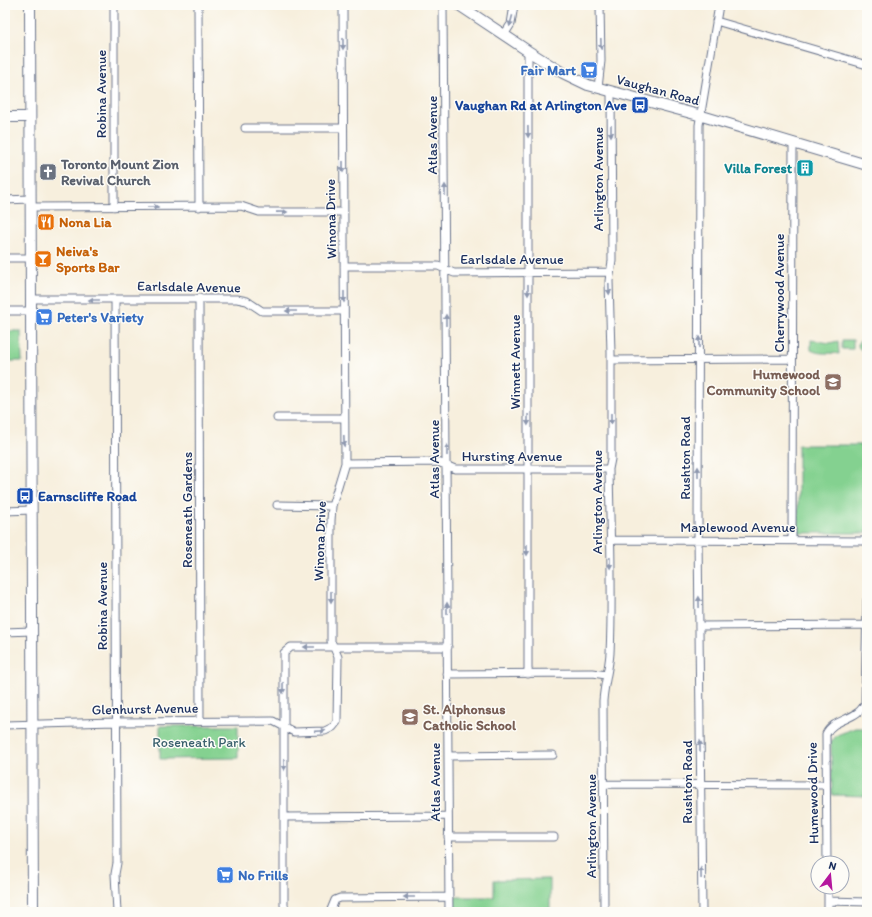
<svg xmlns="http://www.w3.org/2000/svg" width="872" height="917" font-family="Itim,sans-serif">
<rect width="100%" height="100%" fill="#fdfcf7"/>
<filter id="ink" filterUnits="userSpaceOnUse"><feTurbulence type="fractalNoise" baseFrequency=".025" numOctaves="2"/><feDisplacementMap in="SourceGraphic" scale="8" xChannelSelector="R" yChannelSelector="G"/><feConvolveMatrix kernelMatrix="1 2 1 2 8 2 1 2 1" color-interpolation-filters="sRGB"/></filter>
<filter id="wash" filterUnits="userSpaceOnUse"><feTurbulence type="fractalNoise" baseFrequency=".012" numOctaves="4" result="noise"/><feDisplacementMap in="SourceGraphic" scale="16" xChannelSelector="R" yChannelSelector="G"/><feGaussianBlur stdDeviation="0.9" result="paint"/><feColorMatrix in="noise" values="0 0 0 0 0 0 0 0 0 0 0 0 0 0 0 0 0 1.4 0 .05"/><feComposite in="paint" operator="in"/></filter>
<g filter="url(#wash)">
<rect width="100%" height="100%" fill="#f7efdd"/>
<path fill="#84d190" stroke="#508077" d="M5,331H21L22,361H5Z
M811,340L830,343L838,341L839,354C829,352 820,355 811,350Z
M842,340H853V349H842Z
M858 345a5 5 0 1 1 10 0a5 5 0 1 1-10 0Z
M798,445H867V533H798Z
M160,726H238V758L160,759Z
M855,728H867V796L832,795L831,742L837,735Z
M550,879V912H454L453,897H494V880Z"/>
</g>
<g filter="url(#ink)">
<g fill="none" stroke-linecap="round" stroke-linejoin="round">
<defs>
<path id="street" d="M114,5V207
M198,5L199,207
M443,5L449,912
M716,21L867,65
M504,35L511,24L514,5
M598,88L601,61L600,5
M245,128H343
M5,200L30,199
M30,207L241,206L259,212H343
M5,258H30
M344,266H438L454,273L609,272
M199,298L200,721
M30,299H237L247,301L262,311H344
M115,300L117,863L115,874L117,912
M5,311H30
M611,360L791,359
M277,418H344
M345,463L438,462L455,469H609
M277,505L332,506
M5,511L32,510
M610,540L867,541
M792,540L793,142
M700,626L866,625
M5,632L32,631
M447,674L593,673L606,675
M528,674V51
M5,725L115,722L273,721L294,732L325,731L333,727L337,722L338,657L331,641V521L332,506L345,463L343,5
M448,756L553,755
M604,784L826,785
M284,817L448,816
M448,837H554
M827,863L826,734C834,717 859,721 865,702L867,600
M828,887V912
M828,901L867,902
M286,912L284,905V653L291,647H448
M330,912L335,900L340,898L448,897
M604,912L603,701C604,685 609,669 610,653C613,592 610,530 609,469L611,459V353L609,281L612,261L611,92
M702,912L698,535L699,125L719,5"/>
<path id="secondary" d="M30,5L33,912
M459,5L528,51L563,73L588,85L702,116L867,165
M5,117H29"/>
</defs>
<use href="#street" stroke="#68728a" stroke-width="9"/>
<use href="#secondary" stroke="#68728a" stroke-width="12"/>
<use href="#street" stroke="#fff" stroke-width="7"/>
<use href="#secondary" stroke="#fff" stroke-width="10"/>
</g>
<defs><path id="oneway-solid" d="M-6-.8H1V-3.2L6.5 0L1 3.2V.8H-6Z"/></defs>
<g fill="#8d97ae">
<use href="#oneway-solid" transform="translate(511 21) rotate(105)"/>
<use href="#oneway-solid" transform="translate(343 44) rotate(90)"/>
<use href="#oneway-solid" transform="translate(601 44) rotate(88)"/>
<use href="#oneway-solid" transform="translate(611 131) rotate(90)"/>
<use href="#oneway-solid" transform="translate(528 132) rotate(89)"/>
<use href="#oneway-solid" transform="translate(343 167) rotate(90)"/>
<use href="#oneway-solid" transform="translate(445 190) rotate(-90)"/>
<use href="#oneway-solid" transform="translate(153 207)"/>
<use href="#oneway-solid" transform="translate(282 212) rotate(-1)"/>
<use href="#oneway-solid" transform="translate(609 289) rotate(88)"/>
<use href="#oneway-solid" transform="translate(528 290) rotate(90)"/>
<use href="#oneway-solid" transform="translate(344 297) rotate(90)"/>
<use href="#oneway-solid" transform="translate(94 300) rotate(-180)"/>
<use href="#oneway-solid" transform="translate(291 311) rotate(-180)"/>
<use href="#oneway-solid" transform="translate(446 320) rotate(-90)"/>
<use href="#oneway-solid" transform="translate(699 342) rotate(-90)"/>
<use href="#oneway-solid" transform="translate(611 419) rotate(90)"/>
<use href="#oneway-solid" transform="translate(528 420) rotate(91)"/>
<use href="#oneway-solid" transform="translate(344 441) rotate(88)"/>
<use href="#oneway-solid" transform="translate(447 450) rotate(-90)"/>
<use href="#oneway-solid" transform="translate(698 472) rotate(-90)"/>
<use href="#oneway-solid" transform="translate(527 550) rotate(90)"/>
<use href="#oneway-solid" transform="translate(610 563) rotate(89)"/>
<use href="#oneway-solid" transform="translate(331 597) rotate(90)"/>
<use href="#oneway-solid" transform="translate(699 602) rotate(-91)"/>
<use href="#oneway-solid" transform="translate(447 608) rotate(-90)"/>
<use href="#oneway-solid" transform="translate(309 647) rotate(180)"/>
<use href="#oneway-solid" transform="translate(283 688) rotate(90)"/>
<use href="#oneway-solid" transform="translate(320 731) rotate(-4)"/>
<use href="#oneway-solid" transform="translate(700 746) rotate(-90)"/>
<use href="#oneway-solid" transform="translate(284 765) rotate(89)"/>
<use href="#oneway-solid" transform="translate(701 873) rotate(-91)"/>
<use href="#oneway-solid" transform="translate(409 897) rotate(180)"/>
</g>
</g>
<defs>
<symbol id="supermarket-square" viewBox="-11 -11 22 22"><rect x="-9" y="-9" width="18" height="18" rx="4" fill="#3f7fe0" stroke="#fdfcf7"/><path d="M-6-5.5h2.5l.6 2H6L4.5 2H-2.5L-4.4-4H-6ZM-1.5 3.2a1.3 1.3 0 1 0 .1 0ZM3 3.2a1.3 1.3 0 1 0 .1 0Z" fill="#fff"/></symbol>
<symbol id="bus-square" viewBox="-11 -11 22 22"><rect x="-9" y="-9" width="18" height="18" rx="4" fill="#1a4fb4" stroke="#fdfcf7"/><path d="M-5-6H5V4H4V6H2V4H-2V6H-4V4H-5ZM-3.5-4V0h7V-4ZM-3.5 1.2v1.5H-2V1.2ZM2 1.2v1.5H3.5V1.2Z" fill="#fff"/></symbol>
<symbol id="building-square" viewBox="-11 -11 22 22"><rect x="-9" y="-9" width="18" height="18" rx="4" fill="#0f9aa8" stroke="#fdfcf7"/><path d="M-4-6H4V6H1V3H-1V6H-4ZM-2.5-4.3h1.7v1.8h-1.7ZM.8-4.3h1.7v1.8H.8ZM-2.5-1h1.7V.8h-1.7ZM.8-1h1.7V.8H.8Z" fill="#fff"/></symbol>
<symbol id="church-square" viewBox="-11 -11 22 22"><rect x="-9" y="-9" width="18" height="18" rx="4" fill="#6b7280" stroke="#fdfcf7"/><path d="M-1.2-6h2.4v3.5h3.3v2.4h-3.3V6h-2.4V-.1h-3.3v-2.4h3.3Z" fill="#fff"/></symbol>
<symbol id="restaurant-square" viewBox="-11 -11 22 22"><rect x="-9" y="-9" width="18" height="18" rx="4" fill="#e8710a" stroke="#fdfcf7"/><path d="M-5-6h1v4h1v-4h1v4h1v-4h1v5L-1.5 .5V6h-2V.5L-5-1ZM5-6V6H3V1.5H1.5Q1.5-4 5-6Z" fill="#fff"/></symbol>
<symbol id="bar-square" viewBox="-11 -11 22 22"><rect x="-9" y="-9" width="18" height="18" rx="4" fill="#e8710a" stroke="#fdfcf7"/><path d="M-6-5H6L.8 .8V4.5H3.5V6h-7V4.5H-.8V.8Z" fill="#fff"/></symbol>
<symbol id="school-square" viewBox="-11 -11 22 22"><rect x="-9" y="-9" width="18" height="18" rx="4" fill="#8d6e63" stroke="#fdfcf7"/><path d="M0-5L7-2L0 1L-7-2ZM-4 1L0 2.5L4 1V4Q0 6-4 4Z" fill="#fff"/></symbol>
</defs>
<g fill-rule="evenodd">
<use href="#supermarket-square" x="579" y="60" width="20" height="20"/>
<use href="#bus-square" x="630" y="95" width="20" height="20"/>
<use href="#building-square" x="795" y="158" width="20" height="20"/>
<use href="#church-square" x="38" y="162" width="20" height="20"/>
<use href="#restaurant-square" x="36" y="212" width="20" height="20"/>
<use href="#bar-square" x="33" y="249" width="20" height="20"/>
<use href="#supermarket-square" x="34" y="307" width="20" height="20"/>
<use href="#school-square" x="823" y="372" width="20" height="20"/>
<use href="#bus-square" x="15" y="486" width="20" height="20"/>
<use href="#school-square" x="400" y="707" width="20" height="20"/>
<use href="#supermarket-square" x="215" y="865" width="20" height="20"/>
</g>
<g text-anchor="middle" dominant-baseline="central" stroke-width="3" stroke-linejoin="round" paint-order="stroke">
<g font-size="14" font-weight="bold" fill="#366cbe" stroke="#fdfcf7" text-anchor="start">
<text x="576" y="70" text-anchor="end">Fair Mart</text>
<text x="57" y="317">Peter's Variety</text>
<text x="238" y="875">No Frills</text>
</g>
<g font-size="14" fill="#1b2f5e" stroke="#fdfcf7">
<text transform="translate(658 90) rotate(15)">Vaughan Road</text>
<text transform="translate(101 94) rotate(-90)">Robina Avenue</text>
<text transform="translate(432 135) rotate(-90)">Atlas Avenue</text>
<text transform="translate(598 179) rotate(-90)">Arlington Avenue</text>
<text transform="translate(331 219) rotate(-91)">Winona Drive</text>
<text x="512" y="259">Earlsdale Avenue</text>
<text transform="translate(189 287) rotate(1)">Earlsdale Avenue</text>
<text transform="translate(779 293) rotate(-90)">Cherrywood Avenue</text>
<text transform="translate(515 362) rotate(-90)">Winnett Avenue</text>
<text x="512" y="456">Hursting Avenue</text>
<text transform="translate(685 458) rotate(-90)">Rushton Road</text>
<text transform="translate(434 459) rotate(-90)">Atlas Avenue</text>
<text transform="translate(597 502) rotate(-90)">Arlington Avenue</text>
<text transform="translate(187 510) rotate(-90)">Roseneath Gardens</text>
<text x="738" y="527">Maplewood Avenue</text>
<text transform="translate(320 541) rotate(-88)">Winona Drive</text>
<text transform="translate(102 606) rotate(-90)">Robina Avenue</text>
<text transform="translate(145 709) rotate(-1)">Glenhurst Avenue</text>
<text transform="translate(435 782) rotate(-90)">Atlas Avenue</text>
<text transform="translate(687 782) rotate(-90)">Rushton Road</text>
<text transform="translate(813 793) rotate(-91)">Humewood Drive</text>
<text transform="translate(591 826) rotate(-90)">Arlington Avenue</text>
</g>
<g font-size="14" font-weight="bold" fill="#164399" stroke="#fdfcf7" text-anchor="end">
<text x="627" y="105">Vaughan Rd at Arlington Ave</text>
<text x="38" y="496" text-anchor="start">Earnscliffe Road</text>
</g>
<g font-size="14" font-weight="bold" fill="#5b616d" stroke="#fdfcf7" text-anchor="start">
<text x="61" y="164">Toronto Mount Zion<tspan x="61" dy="16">Revival Church</tspan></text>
</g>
<g font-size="14" font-weight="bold" fill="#0d838f" stroke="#fdfcf7" text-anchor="end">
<text x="792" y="168">Villa Forest</text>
</g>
<g font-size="14" font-weight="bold" fill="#c56008" stroke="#fdfcf7" text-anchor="start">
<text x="59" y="222">Nona Lia</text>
<text x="56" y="251">Neiva's<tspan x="56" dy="16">Sports Bar</tspan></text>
</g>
<g font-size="14" font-weight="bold" fill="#785e54" stroke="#fdfcf7" text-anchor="end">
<text x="820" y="374">Humewood<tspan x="820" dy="16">Community School</tspan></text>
<text x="423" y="709" text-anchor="start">St. Alphonsus<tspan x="423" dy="16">Catholic School</tspan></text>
</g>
<g font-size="14" fill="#3a606d" stroke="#fdfcf7">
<text x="199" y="742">Roseneath Park</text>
</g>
</g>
<rect width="872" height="917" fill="none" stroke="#fdfcf7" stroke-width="20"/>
<g transform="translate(830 875) rotate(16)"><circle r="19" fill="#fdfcf7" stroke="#a3aaba"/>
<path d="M0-3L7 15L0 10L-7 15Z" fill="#b5179e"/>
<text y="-6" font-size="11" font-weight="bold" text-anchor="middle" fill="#1b2f5e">N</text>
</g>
</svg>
